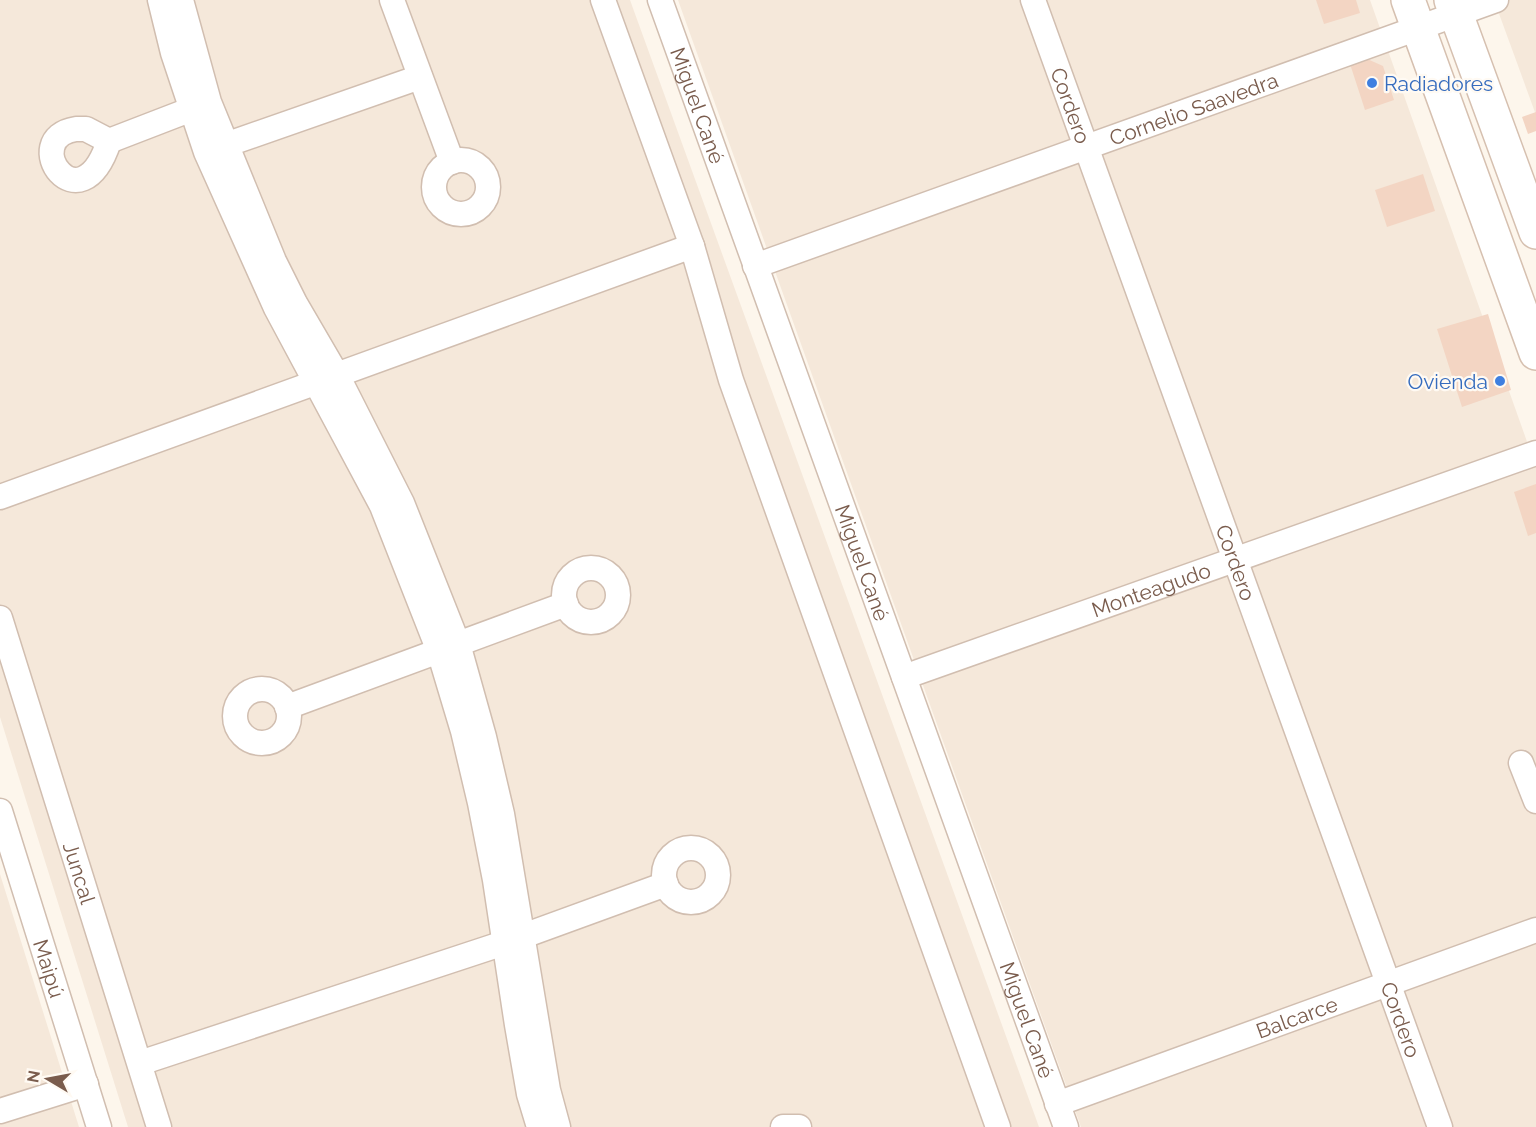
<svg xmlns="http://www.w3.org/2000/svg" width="1536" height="1127" font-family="Raleway,sans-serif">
<rect width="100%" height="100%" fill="#fdf6ec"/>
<path fill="#f5e8da" d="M0,0H630L1039,1127H128L0,717Z
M678,0H1370L1536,467V1127H1081Z
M1494,0H1536V115Z
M0,874L79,1127H0Z"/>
<path fill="#f3d5c3" d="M1316,0H1356L1360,13L1324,24Z
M1365,58L1383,66L1394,100L1365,110L1350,64Z
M1536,112V131L1528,134L1522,117Z
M1423,174L1435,211L1387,227L1375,190Z
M1488,314L1511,390L1462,407L1437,329Z
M1536,484V533L1528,536L1514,492Z"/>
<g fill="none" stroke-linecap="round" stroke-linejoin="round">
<defs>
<g id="minor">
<path d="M160,0L173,53L206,152L276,308L382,506L439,651L463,731L480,803L495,880L517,1025L529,1094L539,1127"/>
<path d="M181,0L209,102L274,261L295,303L337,375L402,503L458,644L484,737L502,814L548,1090L558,1127"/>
<path d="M392,0L452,162"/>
<path d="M603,0L692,246L731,380L998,1127"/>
<path id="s1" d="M660,0L1066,1127"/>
<path id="s2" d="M1033,0L1440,1127"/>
<path d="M76,129H86L109,141C80,231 17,138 76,129Z"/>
<path d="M109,141L205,104"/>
<path d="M211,150L420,77"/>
<circle cx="461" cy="187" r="27"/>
<path id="s3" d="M755,266L1496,0"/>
<path d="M0,497L692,246"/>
<circle cx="591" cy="595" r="27"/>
<path id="s4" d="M0,618L159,1127"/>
<path id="s5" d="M904,677L1536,453"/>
<circle cx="262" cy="716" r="27"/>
<path d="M287,707L566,604"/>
<path d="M1521,763L1536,801"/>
<path id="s6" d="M0,811L99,1127"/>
<circle cx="691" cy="875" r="27"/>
<path d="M140,1063L504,943L666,884"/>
<path id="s7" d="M1057,1104L1536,930"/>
<path d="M0,1111L86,1084"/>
<path d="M783,1127H799"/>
</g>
<path id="secondary" d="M1408,0L1536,353
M1451,0L1536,232"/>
</defs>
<use href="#minor" stroke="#d1beb0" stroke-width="27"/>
<use href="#secondary" stroke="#d6c0b0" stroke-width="36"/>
<use href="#minor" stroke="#fff" stroke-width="24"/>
<use href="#secondary" stroke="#fff" stroke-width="33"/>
</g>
<g fill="#3f7fe0" stroke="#fffaf3" stroke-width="2">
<circle cx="1372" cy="83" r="6"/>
<circle cx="1500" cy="381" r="6"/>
</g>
<g text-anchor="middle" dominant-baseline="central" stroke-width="4.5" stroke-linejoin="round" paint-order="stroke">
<g font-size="21" fill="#366cbe" stroke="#fffaf3" text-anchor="start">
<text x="1384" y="83">Radiadores</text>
<text x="1488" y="381" text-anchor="end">Ovienda</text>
</g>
<g font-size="21" fill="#7a5c4d" stroke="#fffaf3">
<text stroke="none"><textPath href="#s1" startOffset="112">Miguel Cané</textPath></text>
<text stroke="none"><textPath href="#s2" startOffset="112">Cordero</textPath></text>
<text stroke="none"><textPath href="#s3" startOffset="466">Cornelio Saavedra</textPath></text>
<text stroke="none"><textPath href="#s1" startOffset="598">Miguel Cané</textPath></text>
<text stroke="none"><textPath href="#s2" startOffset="598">Cordero</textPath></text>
<text stroke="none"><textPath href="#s5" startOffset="262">Monteagudo</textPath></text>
<text stroke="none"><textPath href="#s4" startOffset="267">Juncal</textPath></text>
<text stroke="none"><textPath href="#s6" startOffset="165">Maipú</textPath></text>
<text stroke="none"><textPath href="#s7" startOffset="255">Balcarce</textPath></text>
<text stroke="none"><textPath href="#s1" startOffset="1084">Miguel Cané</textPath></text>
<text stroke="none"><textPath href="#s2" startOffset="1084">Cordero</textPath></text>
</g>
</g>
<g transform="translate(48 1079) rotate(280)" stroke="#fffaf3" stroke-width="4.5" paint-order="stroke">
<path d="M0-4.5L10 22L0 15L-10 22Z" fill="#7a5c4d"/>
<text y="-9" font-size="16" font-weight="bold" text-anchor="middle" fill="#7a5c4d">N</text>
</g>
</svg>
